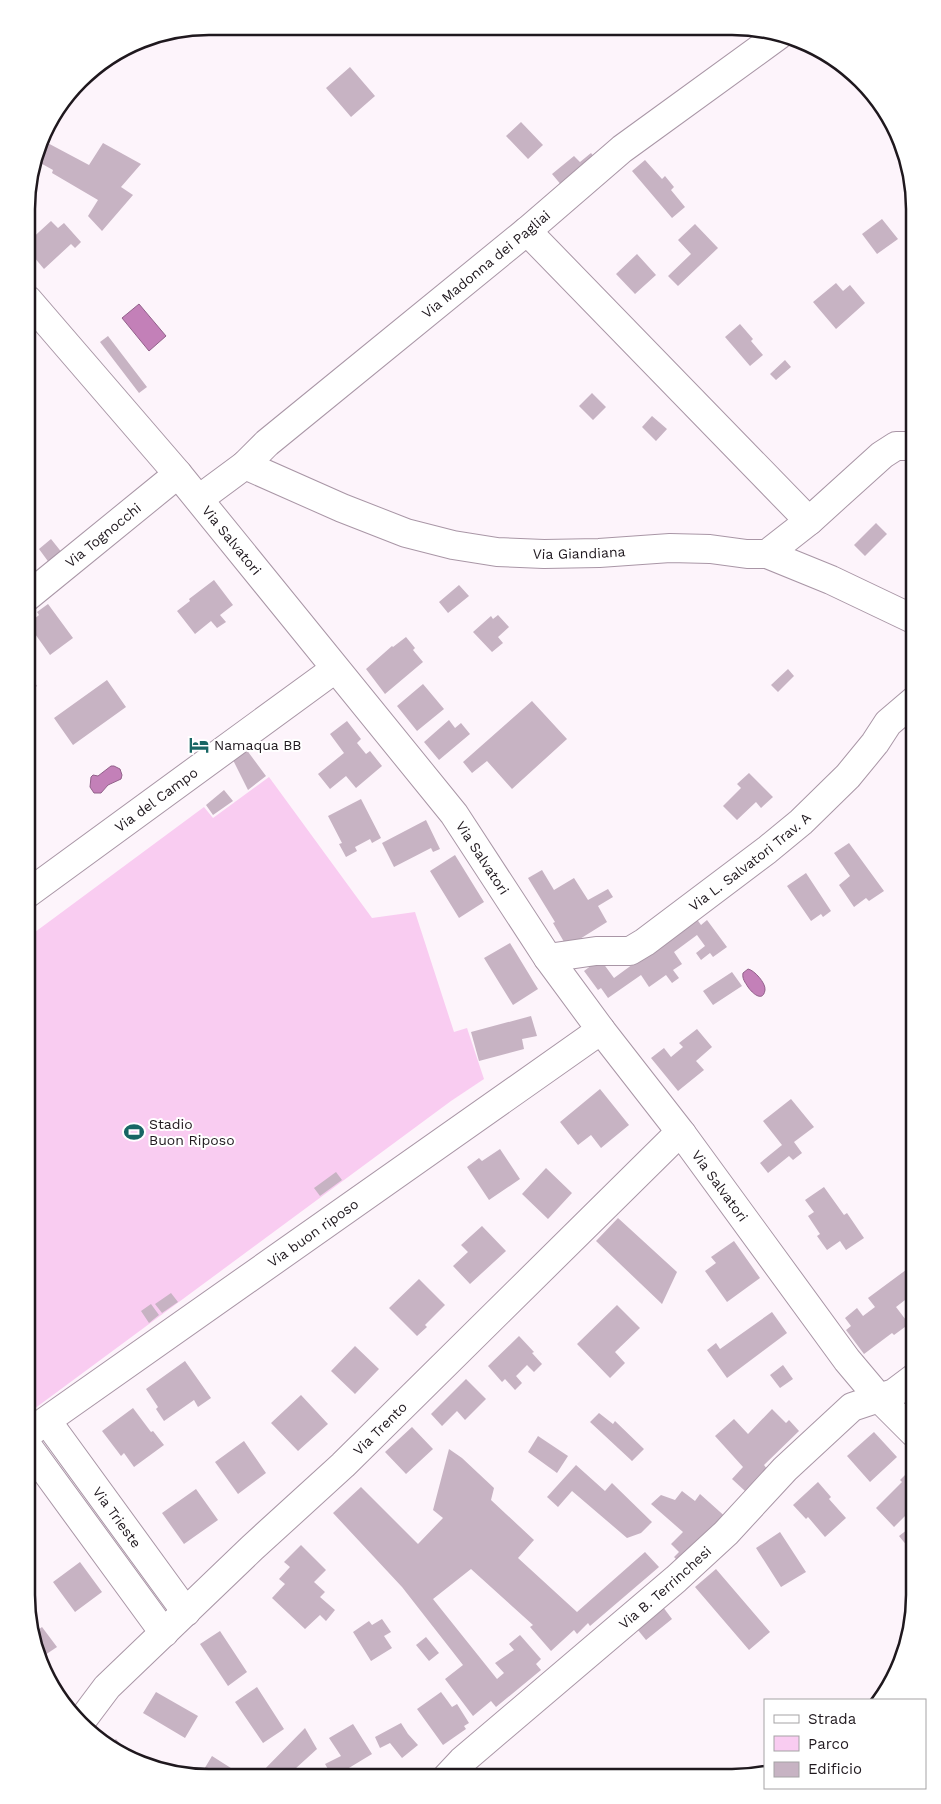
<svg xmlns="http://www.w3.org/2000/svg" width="941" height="1804" font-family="'Work Sans',sans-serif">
<rect width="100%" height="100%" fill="#fdf4fb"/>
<path fill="#f9ccf1" d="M269,777L372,918L415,912L454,1032L467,1028L484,1079L451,1101L34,1409L26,1407L27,938L204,807L213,818Z"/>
<path fill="#c380b8" stroke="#92618a" d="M139,304L166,336L149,351L122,318Z
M111,766H114L120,769L122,775L121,779L108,785L101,793H94L90,787L91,777L93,775L98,776Z
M748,969C754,970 766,983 765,990C763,1003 752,993 748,987C745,982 742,979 743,973Z"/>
<path fill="#c7b3c3" d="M350,67L375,96L351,117L326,88Z
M521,122L543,145L528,159L506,136Z
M42,140L89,165L103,143L141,164L121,187L133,195L102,231L88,216L98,200L52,173L53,170L35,160Z
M591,153L601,165L568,193L552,174L574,156L580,162Z
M645,160L662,179L665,176L674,187L671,190L685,207L672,218L632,171Z
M882,219L898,239L877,254L862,234Z
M51,221L58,228L64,223L81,242L75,248L71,244L44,269L28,250V242Z
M695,224L718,248L678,286L668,276L691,254L678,240Z
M637,254L656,275L635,294L616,274Z
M836,283L843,291L850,285L865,303L836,329L813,302Z
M740,324L753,339L751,341L763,355L750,366L725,337Z
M108,336L147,387L139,393L100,342Z
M785,360L791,367L776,380L770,374Z
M592,393L606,407L593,420L579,406Z
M652,416L667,429L656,441L642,427Z
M876,523L887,534L865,556L854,545Z
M51,539L63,554L50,564L39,549Z
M27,560L38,573L27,581Z
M214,580L233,605L220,615L226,622L217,628L211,621L195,634L177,611L190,601L189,599Z
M459,585L469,596L448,613L439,602Z
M48,604L73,638L50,655L28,624L39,615L37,612Z
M498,615L509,627L498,637L503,643L492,652L473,632L491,616L493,619Z
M406,637L415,648L413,650L423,662L385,694L366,669L392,646L393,647Z
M788,669L794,676L778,692L771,685Z
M27,671L37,686L27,694Z
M107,680L126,707L73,745L54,718Z
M423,684L444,709L417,731L397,706Z
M532,701L567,739L512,789L487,761L472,773L463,762Z
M449,720L455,728L461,723L470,734L439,760L424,742Z
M347,721L361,739L357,743L366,754L370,751L382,766L356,788L346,776L330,789L318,774L344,753L330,734Z
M243,745L266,776L248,790L230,754Z
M749,773L773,797L761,808L756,802L737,820L723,806L741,788L737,784Z
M224,790L233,801L213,815L206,805Z
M361,799L381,838L372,843L370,839L355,847L357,851L346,857L339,844L342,843L328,816Z
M426,820L440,849L433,852L431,848L394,867L382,843Z
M849,843L884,891L869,901L866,898L854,907L839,885L850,876L834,853Z
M455,855L484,902L459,918L430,871Z
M542,870L554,890L574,878L588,900L608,889L613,897L598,906L607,922L567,947L553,923L555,922L528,878Z
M806,873L831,911L823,917L821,914L811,921L787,886Z
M696,918L701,925L707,920L727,947L713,957L710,953L701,960L696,953L705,946L697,935L674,952L682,964L673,970L679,978L672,983L666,975L649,987L641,975L608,998L601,988L598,990L584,971L600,959L614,978Z
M510,943L538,989L513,1005L484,958Z
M732,972L742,986L713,1005L703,991Z
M531,1016L537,1036L522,1039L524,1049L479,1061L471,1032Z
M697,1029L712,1047L696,1061L704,1070L678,1091L651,1058L664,1048L671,1057L683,1047L679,1043Z
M600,1089L629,1125L601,1148L591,1135L578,1145L560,1122Z
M791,1099L814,1127L794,1142L802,1153L793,1160L789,1156L768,1173L760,1163L782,1145L763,1121Z
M500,1149L520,1179L489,1200L467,1167L479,1158L482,1161Z
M546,1168L572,1193L548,1219L522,1194Z
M336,1172L342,1180L320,1196L314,1188Z
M824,1187L844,1215L847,1213L864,1238L846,1250L840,1241L827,1250L817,1236L820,1234L808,1216L814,1212L805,1200Z
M618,1218L677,1272L662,1304L596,1241Z
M482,1226L506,1251L470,1284L453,1266L468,1252L461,1245Z
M734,1241L760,1278L727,1302L705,1271L716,1263L711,1257Z
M914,1264V1293L896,1307L909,1324L894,1335L892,1333L864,1354L846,1330L851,1326L845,1318L857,1308L863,1316L875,1307L868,1298Z
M419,1279L445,1305L425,1325L427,1327L417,1336L389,1308Z
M171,1293L178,1302L162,1313L155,1304Z
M151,1304L159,1315L149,1323L141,1311Z
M617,1305L640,1328L615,1352L625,1363L610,1378L577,1344Z
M772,1312L787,1333L727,1378L707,1350L716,1343L720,1349Z
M519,1336L534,1352L532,1353L542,1364L534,1372L527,1365L516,1376L522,1383L515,1390L505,1379L502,1382L488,1366Z
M355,1346L379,1369L355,1394L331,1371Z
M185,1361L211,1398L198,1407L194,1400L164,1421L156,1409L158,1407L146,1389Z
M783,1365L793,1379L780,1388L770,1375Z
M466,1379L486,1399L465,1420L457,1411L442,1426L431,1414Z
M301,1395L328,1424L298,1451L271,1423Z
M133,1408L151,1432L153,1431L164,1445L134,1467L124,1453L121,1456L102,1431Z
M772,1409L786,1423L789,1420L799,1431L764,1465L767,1469L745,1491L732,1479L743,1467L715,1436L734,1419L748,1434Z
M599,1413L613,1424L615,1421L644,1449L632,1461L590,1422Z
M412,1427L433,1449L406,1474L385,1452Z
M874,1432L897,1457L870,1482L847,1456Z
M538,1436L568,1456L557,1473L528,1452Z
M244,1441L266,1473L238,1494L215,1462Z
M449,1449L462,1458L494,1488L491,1500L534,1540L518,1558L577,1612L645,1552L659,1567L590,1626L588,1623L577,1634L574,1630L551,1651L530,1627L533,1625L471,1569L433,1599L497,1679L504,1673L495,1663L514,1650L509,1644L520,1635L541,1659L536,1664L541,1670L496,1707L491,1701L473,1716L445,1679L463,1665L402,1587L333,1513L361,1487L418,1544L443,1518L433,1510Z
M576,1465L605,1491L612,1483L652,1522L641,1533L627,1538L572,1491L558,1507L547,1497Z
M909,1471L914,1477V1516L911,1520L906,1515L894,1527L876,1508L902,1482L900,1480Z
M818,1482L831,1497L829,1499L846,1518L825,1537L808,1517L806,1519L793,1505Z
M196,1489L218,1520L184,1544L162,1513Z
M682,1491L695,1501L700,1494L729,1520L683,1566L674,1557L679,1552L671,1544L683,1532L651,1504L661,1495L675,1500Z
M912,1526L914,1529V1541L908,1547L899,1536Z
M780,1532L806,1572L781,1587L756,1548Z
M301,1545L326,1570L314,1582L325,1592L320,1597L335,1610L326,1621L320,1615L305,1629L272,1598L285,1584L279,1579L290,1567L284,1562Z
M80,1562L102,1592L75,1612L53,1582Z
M716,1569L770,1632L749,1650L695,1587Z
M663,1607L672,1619L646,1640L633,1624Z
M382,1619L391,1632L384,1636L392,1648L371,1661L353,1632L369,1621L372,1625Z
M42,1627L57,1647L45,1655L38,1646L35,1648L33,1634Z
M220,1631L247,1672L228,1686L200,1644Z
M426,1637L439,1653L429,1661L416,1645Z
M257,1687L284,1729L263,1743L235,1702Z
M156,1692L198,1716L185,1738L143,1713Z
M441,1692L452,1707L457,1704L469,1723L464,1726L466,1729L443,1745L417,1709Z
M401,1723L408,1734L418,1745L402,1758L390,1743L380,1748L375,1737Z
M353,1724L372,1754L334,1777H318L328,1769L325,1764L341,1756L329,1738Z
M305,1728L317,1749L295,1769L297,1771L290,1776H258Z
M116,1739L134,1760V1761L109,1745Z
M212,1756L234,1770L230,1776H200Z"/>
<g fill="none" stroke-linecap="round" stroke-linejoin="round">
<defs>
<g id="minor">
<path d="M527,231L809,521"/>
<path id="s1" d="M28,300L178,474L454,814L548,958L601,1030L682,1134L847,1360L879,1398L914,1433"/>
<path id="s2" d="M245,465L342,508L406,533L453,545L497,552L544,554L599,553L670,548L710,549L747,554H767L831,580L915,620"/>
<path id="s3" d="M199,499L245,465L267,443L527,231L622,149L779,35"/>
<path d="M767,554L809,521L882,455L896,446H915"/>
<path id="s4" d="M27,597L178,474"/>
<path id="s5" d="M27,894L335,669"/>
<path id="s6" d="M548,958L596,951H630L645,942L767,850L801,822L848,776L875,743L888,723L915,700"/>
<path id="s7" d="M47,1421L186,1612"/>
<path id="s8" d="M26,1435L601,1030"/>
<path d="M26,1444L164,1633"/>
<path id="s9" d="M80,1723L107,1687L252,1548L343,1465L672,1140L682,1134"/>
<path id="s10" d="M447,1777L462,1761L676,1579L726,1533L785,1469L852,1407L894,1393L914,1378"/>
</g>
</defs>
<use href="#minor" stroke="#a996a6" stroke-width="30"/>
<use href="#minor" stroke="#fff" stroke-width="28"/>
</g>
<defs>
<symbol id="hotel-bare" viewBox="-9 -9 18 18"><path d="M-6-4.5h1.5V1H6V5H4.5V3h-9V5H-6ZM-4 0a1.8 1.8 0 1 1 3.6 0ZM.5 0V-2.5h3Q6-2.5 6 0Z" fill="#186664" stroke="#fff" stroke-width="2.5" paint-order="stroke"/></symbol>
<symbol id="stadium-bare" viewBox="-9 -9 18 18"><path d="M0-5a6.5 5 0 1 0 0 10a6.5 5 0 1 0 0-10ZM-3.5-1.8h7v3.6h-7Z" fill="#186664" stroke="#fff" stroke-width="2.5" paint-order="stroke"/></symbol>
</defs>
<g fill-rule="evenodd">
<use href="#hotel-bare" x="185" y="731" width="28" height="28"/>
<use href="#stadium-bare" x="120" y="1118" width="28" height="28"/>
</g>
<g text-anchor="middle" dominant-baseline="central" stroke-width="4" stroke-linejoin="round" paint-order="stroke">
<g font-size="14" fill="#1f181e" stroke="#fff">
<text stroke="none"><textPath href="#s3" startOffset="371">Via Madonna dei Pagliai</textPath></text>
<text stroke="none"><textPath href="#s4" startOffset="98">Via Tognocchi</textPath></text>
<text stroke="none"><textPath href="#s1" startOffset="315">Via Salvatori</textPath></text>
<text stroke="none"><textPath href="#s2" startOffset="350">Via Giandiana</textPath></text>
<text stroke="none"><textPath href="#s5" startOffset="160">Via del Campo</textPath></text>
<text stroke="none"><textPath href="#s1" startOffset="720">Via Salvatori</textPath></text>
<text stroke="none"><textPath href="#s6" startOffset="232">Via L. Salvatori Trav. A</textPath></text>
<text stroke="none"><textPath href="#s1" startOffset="1125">Via Salvatori</textPath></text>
<text stroke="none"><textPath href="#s8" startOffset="351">Via buon riposo</textPath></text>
<text stroke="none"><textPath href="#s9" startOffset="421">Via Trento</textPath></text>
<text stroke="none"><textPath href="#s7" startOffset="119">Via Trieste</textPath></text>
<text stroke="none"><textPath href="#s10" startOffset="289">Via B. Terrinchesi</textPath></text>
</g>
<g font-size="14" fill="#1f181e" stroke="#fff" text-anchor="start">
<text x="214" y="745">Namaqua BB</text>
<text x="149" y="1124">Stadio<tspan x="149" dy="16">Buon Riposo</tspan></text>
</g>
</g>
<path d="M0 0H941V1804H0ZM209 35H732A174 174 0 0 1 906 209V1595A174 174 0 0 1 732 1769H209A174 174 0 0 1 35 1595V209A174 174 0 0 1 209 35Z" fill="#fff" fill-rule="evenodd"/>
<path fill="none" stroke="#1f181e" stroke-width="2.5" d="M209 35H732A174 174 0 0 1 906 209V1595A174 174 0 0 1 732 1769H209A174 174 0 0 1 35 1595V209A174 174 0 0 1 209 35Z"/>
<rect x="764" y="1699" width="162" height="90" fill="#ffffff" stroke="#a5a3a5"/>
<rect x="774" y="1715" width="25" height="8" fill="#ffffff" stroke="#a5a3a5"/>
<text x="808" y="1724" font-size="15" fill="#1f181e">Strada</text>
<rect x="774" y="1736" width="25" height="15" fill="#f9ccf1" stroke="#a5a3a5"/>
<text x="808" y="1749" font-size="15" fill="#1f181e">Parco</text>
<rect x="774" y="1762" width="25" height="15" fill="#c7b3c3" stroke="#a5a3a5"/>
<text x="808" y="1774" font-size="15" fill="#1f181e">Edificio</text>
</svg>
